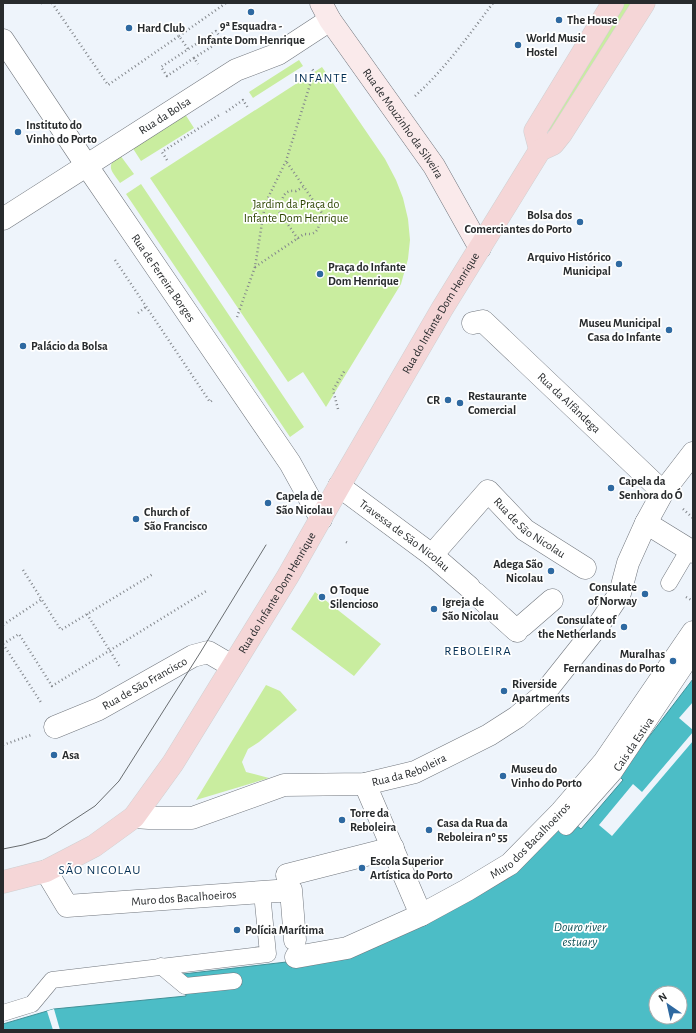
<svg xmlns="http://www.w3.org/2000/svg" width="696" height="1033" font-family="'Alegreya Sans',sans-serif">
<rect width="100%" height="100%" fill="#eef4fb"/>
<path fill="#c9ed9f" d="M621,3H632L554,128L547,132Z
M299,60L303,66L253,98L249,92Z
M322,67L385,159L396,180L403,198L408,219L410,240L408,259L401,284L326,407L303,372L288,382L150,178Z
M185,114L194,128L141,161L132,147Z
M120,155L134,174L120,183C111,170 105,166 120,155Z
M141,184L304,427L290,437L126,194Z
M315,592L381,644L354,676L291,629Z
M266,685L280,691L297,710L259,742L248,749L242,762L246,772L269,778L196,800Z"/>
<path fill="#4cbdc6" stroke="#419198" fill-rule="evenodd" d="M693,679V1030H3V1024L54,1009L186,996L183,974L347,955L563,824L576,825L581,829L623,780L619,776ZM656,993H680V1017H656Z"/>
<path fill="#eef4fb" d="M693,702V730L679,718Z
M693,732V741L612,836L599,825L633,784L642,792Z
M54,1009L60,1030H53L47,1011Z"/>
<g fill="none" stroke-linecap="round" stroke-linejoin="round">
<defs>
<g id="lane">
<path d="M669,583L689,549"/>
<path id="s1" d="M566,827L614,773L693,655"/>
<path d="M161,966L185,986L234,981"/>
<path d="M3,1013L32,1004L52,980L268,954L262,893"/>
</g>
<g id="street">
<path id="s2" d="M3,40L87,166L290,463L321,519"/>
<path id="s3" d="M3,219L236,70L278,54L330,20"/>
<path id="s4" d="M473,323L483,321L663,492"/>
<path id="s5" d="M339,486L432,555L469,587"/>
<path d="M646,523L693,552"/>
<path id="s6" d="M432,555L488,491L525,530L585,568"/>
<path d="M475,593L517,631"/>
<path d="M522,626L552,600"/>
<path id="s7" d="M55,727L99,709L193,656L208,652L232,666"/>
<path d="M365,784L421,915"/>
<path id="s8" d="M134,817L149,818H192L284,785L365,784L415,772L489,735L517,717L542,696L600,623L620,593L628,563L646,523L663,492L693,453"/>
<path id="s9" d="M46,871L67,906L291,890L295,940"/>
<path d="M287,875L393,848"/>
<path id="s10" d="M296,957L347,948L421,915L467,890L510,864L561,812L604,762L693,632"/>
</g>
<g id="secondary">
<path id="s11" d="M321,3L330,20L434,166L480,248"/>
</g>
<g id="primary">
<path d="M540,150L535,131L613,3"/>
<path id="s12" d="M3,882L46,871L94,846L134,817L173,763L288,576L345,476L442,309L540,150L553,144L561,134L644,3"/>
</g>
</defs>
<use href="#lane" stroke="#72777e" stroke-width="17"/>
<use href="#street" stroke="#72777e" stroke-width="23"/>
<use href="#secondary" stroke="#72777e" stroke-width="23"/>
<use href="#primary" stroke="#d0d0d1" stroke-width="23"/>
<path stroke="#83878c" stroke-width="2.5" stroke-dasharray="1 3" stroke-linecap="butt" d="M41,3H42
M52,3L108,85L179,36L188,49
M179,36L226,3
M194,58L222,40L216,31L161,67L167,76L194,58L198,64
M415,96C445,69 469,35 493,3
M226,112L243,100L248,108
M167,160L162,152L221,114
M265,204L275,206
M298,239L275,206L282,202C283,193 288,190 296,191L303,187
M115,260L210,402L214,399
M255,267L304,234C313,235 318,232 319,224L326,219L286,161
M138,313L146,307
M237,317L255,267L265,204L286,161L314,72L311,67
M338,409L333,390L345,370
M683,509L693,518
M346,542L348,543
M23,570L61,630L153,574
M686,597L693,601
M87,614L120,667
M3,625L42,599
M3,644L19,634L52,686L208,590
M3,644L42,704
M3,745L31,735"/>
<use href="#lane" stroke="#fff" stroke-width="16"/>
<use href="#street" stroke="#fff" stroke-width="22"/>
<use href="#secondary" stroke="#faeaeb" stroke-width="22"/>
<use href="#primary" stroke="#f5d6d7" stroke-width="22"/>
<path stroke="#696d70" stroke-width="1" d="M3,849L23,845L46,838L95,806L119,781L200,653L266,545"/>
</g>
<g fill="#2e69a1" stroke="#fff" stroke-width="1.5">
<circle cx="251" cy="12" r="4"/>
<circle cx="559" cy="20" r="4"/>
<circle cx="129" cy="28" r="4"/>
<circle cx="518" cy="45" r="4"/>
<circle cx="18" cy="132" r="4"/>
<circle cx="580" cy="222" r="4"/>
<circle cx="619" cy="264" r="4"/>
<circle cx="320" cy="274" r="4"/>
<circle cx="669" cy="330" r="4"/>
<circle cx="23" cy="346" r="4"/>
<circle cx="448" cy="400" r="4"/>
<circle cx="460" cy="403" r="4"/>
<circle cx="611" cy="488" r="4"/>
<circle cx="268" cy="503" r="4"/>
<circle cx="136" cy="519" r="4"/>
<circle cx="551" cy="571" r="4"/>
<circle cx="645" cy="594" r="4"/>
<circle cx="322" cy="597" r="4"/>
<circle cx="434" cy="609" r="4"/>
<circle cx="624" cy="627" r="4"/>
<circle cx="673" cy="661" r="4"/>
<circle cx="504" cy="691" r="4"/>
<circle cx="54" cy="755" r="4"/>
<circle cx="503" cy="776" r="4"/>
<circle cx="342" cy="820" r="4"/>
<circle cx="429" cy="830" r="4"/>
<circle cx="362" cy="868" r="4"/>
<circle cx="237" cy="930" r="4"/>
</g>
<g text-anchor="middle" dominant-baseline="central" stroke-width="3.5" stroke-linejoin="round" paint-order="stroke">
<g font-size="12" font-weight="bold" fill="#282b2d" stroke="#fff" text-anchor="start">
<text x="567" y="20">The House</text>
<text x="251" y="26" text-anchor="middle">9ª Esquadra -<tspan x="251" dy="14">Infante Dom Henrique</tspan></text>
<text x="137" y="28">Hard Club</text>
<text x="526" y="38">World Music<tspan x="526" dy="14">Hostel</tspan></text>
<text x="26" y="125">Instituto do<tspan x="26" dy="14">Vinho do Porto</tspan></text>
<text x="572" y="215" text-anchor="end">Bolsa dos<tspan x="572" dy="14">Comerciantes do Porto</tspan></text>
<text x="611" y="257" text-anchor="end">Arquivo Histórico<tspan x="611" dy="14">Municipal</tspan></text>
<text x="328" y="267">Praça do Infante<tspan x="328" dy="14">Dom Henrique</tspan></text>
<text x="661" y="323" text-anchor="end">Museu Municipal<tspan x="661" dy="14">Casa do Infante</tspan></text>
<text x="31" y="346">Palácio da Bolsa</text>
<text x="468" y="396">Restaurante<tspan x="468" dy="14">Comercial</tspan></text>
<text x="440" y="400" text-anchor="end">CR</text>
<text x="619" y="481">Capela da<tspan x="619" dy="14">Senhora do Ó</tspan></text>
<text x="276" y="496">Capela de<tspan x="276" dy="14">São Nicolau</tspan></text>
<text x="144" y="512">Church of<tspan x="144" dy="14">São Francisco</tspan></text>
<text x="543" y="564" text-anchor="end">Adega São<tspan x="543" dy="14">Nicolau</tspan></text>
<text x="637" y="587" text-anchor="end">Consulate<tspan x="637" dy="14">of Norway</tspan></text>
<text x="330" y="590">O Toque<tspan x="330" dy="14">Silencioso</tspan></text>
<text x="442" y="602">Igreja de<tspan x="442" dy="14">São Nicolau</tspan></text>
<text x="616" y="620" text-anchor="end">Consulate of<tspan x="616" dy="14">the Netherlands</tspan></text>
<text x="665" y="654" text-anchor="end">Muralhas<tspan x="665" dy="14">Fernandinas do Porto</tspan></text>
<text x="512" y="684">Riverside<tspan x="512" dy="14">Apartments</tspan></text>
<text x="62" y="755">Asa</text>
<text x="511" y="769">Museu do<tspan x="511" dy="14">Vinho do Porto</tspan></text>
<text x="350" y="813">Torre da<tspan x="350" dy="14">Reboleira</tspan></text>
<text x="437" y="823">Casa da Rua da<tspan x="437" dy="14">Reboleira nº 55</tspan></text>
<text x="370" y="861">Escola Superior<tspan x="370" dy="14">Artística do Porto</tspan></text>
<text x="245" y="930">Polícia Marítima</text>
</g>
<g font-size="12" fill="#282b2d" stroke="#fff">
<text stroke="none"><textPath href="#s3" startOffset="192">Rua da Bolsa</textPath></text>
<text stroke="none"><textPath href="#s11" startOffset="146">Rua de Mouzinho da Silveira</textPath></text>
<text stroke="none"><textPath href="#s2" startOffset="287">Rua de Ferreira Borges</textPath></text>
<text stroke="none"><textPath href="#s12" startOffset="738">Rua do Infante Dom Henrique</textPath></text>
<text stroke="none"><textPath href="#s4" startOffset="129">Rua da Alfândega</textPath></text>
<text stroke="none"><textPath href="#s6" startOffset="141">Rua de São Nicolau</textPath></text>
<text stroke="none"><textPath href="#s5" startOffset="82">Travessa de São Nicolau</textPath></text>
<text stroke="none"><textPath href="#s12" startOffset="414">Rua do Infante Dom Henrique</textPath></text>
<text stroke="none"><textPath href="#s7" startOffset="100">Rua de São Francisco</textPath></text>
<text stroke="none"><textPath href="#s1" startOffset="107">Cais da Estiva</textPath></text>
<text stroke="none"><textPath href="#s8" startOffset="283">Rua da Reboleira</textPath></text>
<text stroke="none"><textPath href="#s10" startOffset="266">Muro dos Bacalhoeiros</textPath></text>
<text stroke="none"><textPath href="#s9" startOffset="158">Muro dos Bacalhoeiros</textPath></text>
</g>
<g font-size="12" fill="#2d4500" stroke="#fff">
<text x="296" y="204">Jardim da Praça do<tspan x="296" dy="14">Infante Dom Henrique</tspan></text>
</g>
<g font-size="13" letter-spacing="1" fill="#053055" stroke="#fff">
<text x="321" y="78">INFANTE</text>
<text x="478" y="651">REBOLEIRA</text>
<text x="100" y="870">SÃO NICOLAU</text>
</g>
<g font-size="13" font-style="italic" fill="#15565b" stroke="#fff">
<text x="580" y="927">Douro river<tspan x="580" dy="15">estuary</tspan></text>
</g>
</g>
<rect width="696" height="1033" fill="none" stroke="#282b2d" stroke-width="8"/>
<g transform="translate(668 1005) rotate(326)"><circle r="19" fill="#ffffff" stroke="#a9aaab"/>
<path d="M0-3L7 15L0 10L-7 15Z" fill="#2e69a1"/>
<text y="-6" font-size="11" font-weight="bold" text-anchor="middle" fill="#282b2d">N</text>
</g>
</svg>
